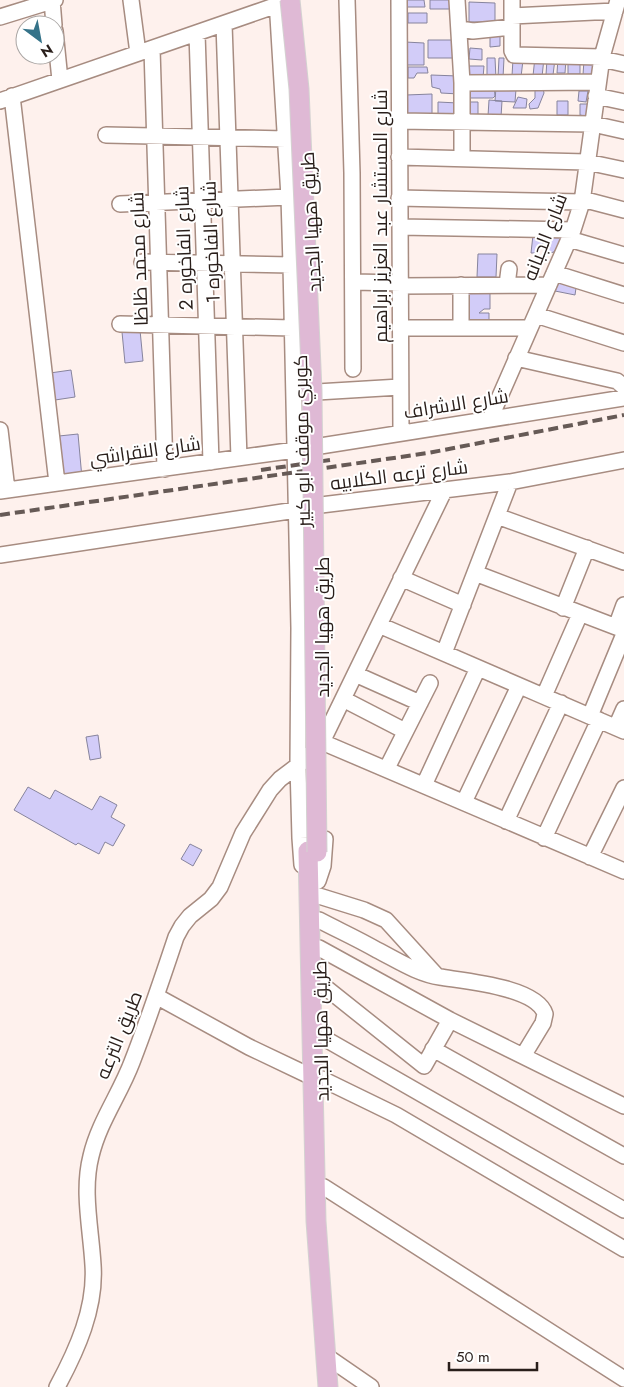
<svg xmlns="http://www.w3.org/2000/svg" width="624" height="1387" font-family="Jost,Cairo,sans-serif">
<rect width="100%" height="100%" fill="#fef1ed"/>
<path fill="#d2ccf8" stroke="#87849d" d="M407,0H424L425,7H407Z
M430,0H456V9H430Z
M469,2L495,3V22H469Z
M408,13H427V23H408Z
M490,33H500V46L490,47Z
M428,40H457V58H428Z
M405,42L424,43V65H405Z
M470,48L482,49V60L469,59Z
M535,57L544,58L542,77L533,76Z
M487,58H495L496,79H487Z
M499,58H504L503,78L498,77Z
M558,58L566,59L565,73H557Z
M513,59L523,60L521,77L512,76Z
M547,59H555L553,75H546Z
M568,59L580,60V74H568Z
M584,60H596V75H583Z
M468,66H484L483,78L468,77Z
M408,67H427L428,73H417L414,78H408Z
M431,75L458,76L459,94L441,93L440,89L432,87Z
M494,85L495,96L493,98H469L468,86Z
M496,87L516,89L515,102L495,101Z
M535,88H543L544,93L538,108L530,109L529,104L535,98Z
M579,91H588L586,102L578,101Z
M432,94V115L407,116L406,95Z
M518,97L527,99L526,108H513Z
M489,100L502,101L501,117L488,116Z
M557,101H568V115H557Z
M438,102L458,103V115L438,114Z
M469,102H478V116H468Z
M580,104H591L590,117L580,115Z
M533,235L563,237L554,252L545,254L544,249L548,243L542,244L538,253H531Z
M478,254H497L496,277H477Z
M557,280L573,284L576,288L575,295L555,291Z
M464,286H490V309H484L479,313H489V321H469V312L464,310Z
M140,330L143,361L125,363L122,332Z
M71,370L75,397L55,400L50,373Z
M78,434L82,478L64,480L59,436Z
M98,735L101,758L90,760L86,737Z
M28,787L50,799L55,790L92,810L100,796L117,805L111,817L125,825L113,846L105,842L99,854L78,843L76,845L14,810Z
M190,844L202,850L193,866L181,859Z"/>
<g fill="none" stroke-linecap="round" stroke-linejoin="round">
<defs>
<path id="minor" d="M52,0L54,25
M131,0L138,53
M277,0L289,197L291,265L299,628L298,765L300,838L302,865
M347,0L352,173L353,369
M399,0L401,433
M457,0L462,83V159
M512,0V51L514,55L602,57
M512,16L615,11
M0,17L55,0
M224,24L239,458
M460,29L473,31L512,27
M55,31L60,80
M197,33L211,462
M152,49L165,469
M602,59L624,64
M462,83L598,82
M12,96L57,483
M596,96L624,102
M0,101L286,2
M399,121L593,124L624,131
M106,135L286,139
M399,157L587,162L624,170
M399,198L582,202
M582,199L624,210
M120,204L289,197
M400,227L573,230
M569,239L624,255
M142,262L291,265
M554,273L624,295
M353,282L401,283
M461,285V328
M507,285L509,269
M401,286L549,285
M536,315L624,343
M120,324L292,328
M400,328H529
M516,358L617,381L624,387
M317,392L400,387
M490,419L573,230L582,202L602,57L618,0
M0,430L7,490
M0,491L295,450L624,398
M497,516L624,562
M0,555L296,510L321,505L510,482L624,460
M475,573L624,630
M401,578L463,605
M563,608L587,548
M379,625L624,731
M616,627L624,605
M444,653L510,482
M355,674L420,703
M544,696L580,614
M343,699L405,731
M590,716L624,634
M616,727L624,709
M322,742L624,871
M387,768L430,683
M424,785L478,668
M464,802L519,686
M506,821L561,703
M544,838L599,720
M590,857L624,788
M318,881L323,866L325,839
M319,896L364,910L386,920L436,975
M319,920C338,930 358,939 377,950C397,960 418,974 440,977C464,981 537,987 545,1014L543,1023L523,1056
M319,948L450,1020L624,1106
M320,983L424,1066L450,1020
M156,996L249,1047L312,1077
M322,1037L624,1210
M433,1049L624,1156
M322,1079L396,1115L624,1249
M324,1187L624,1379
M326,1356L371,1387
M57,1387C77,1350 96,1308 93,1265C91,1229 82,1191 91,1156C99,1122 120,1094 132,1062C148,1021 162,979 176,937L182,926L190,916L211,899L220,887L243,833L270,790L280,779L305,760L322,742L444,491"/>
<path id="major" d="M308,851L316,1221L328,1387"/>
</defs>
<use href="#minor" stroke="#a78c81" stroke-width="18"/>
<use href="#major" stroke="#d4d2d1" stroke-width="21"/>
<use href="#minor" stroke="#fff" stroke-width="15"/>
<use href="#major" stroke="#dfb9d5" stroke-width="19"/>
<path stroke="#665a56" stroke-width="4" stroke-dasharray="10 5" stroke-linecap="butt" d="M261,470L330,460
M0,515L428,453L624,415"/>
<defs>
<path id="major-bridge" d="M290,0L299,89L312,391L317,852"/>
</defs>
<use href="#major-bridge" stroke="#d4d2d1" stroke-width="21" stroke-linecap="butt"/>
<use href="#major-bridge" stroke="#dfb9d5" stroke-width="19"/>
</g>
<g text-anchor="middle" dominant-baseline="central" stroke-width="4" stroke-linejoin="round" paint-order="stroke">
<g font-size="19" fill="#291e1a" stroke="#fff">
<text transform="translate(380 216) rotate(-90)">شارع المستشار عبد العزيز ابراهيم</text>
<text transform="translate(311 222) rotate(-93)">طريق ههيا الجديد</text>
<text transform="translate(545 237) rotate(-69)">شارع الجبانه</text>
<text transform="translate(211 242) rotate(-92)">شارع الفاخوره 1</text>
<text transform="translate(184 248) rotate(-92)">شارع الفاخوره 2</text>
<text transform="translate(139 259) rotate(-92)">شارع محمد ظاظا</text>
<text transform="translate(456 404) rotate(-9)">شارع الاشراف</text>
<text transform="translate(302 441) rotate(-91)">كوبري موقف ابو كبير</text>
<text transform="translate(145 451) rotate(-8)">شارع النقراشي</text>
<text transform="translate(399 475) rotate(-7)">شارع ترعه الكلابيه</text>
<text transform="translate(322 627) rotate(-90)">طريق ههيا الجديد</text>
<text transform="translate(321 1031) rotate(-91)">طريق ههيا الجديد</text>
<text transform="translate(119 1035) rotate(-68)">طريق الترعه</text>
</g>
</g>
<g transform="translate(40 40) rotate(148)"><circle r="24" fill="#ffffff" stroke="#a9a5a3"/>
<path d="M0-4L9 19L0 12L-9 19Z" fill="#357389"/>
<text y="-8" font-size="14" font-weight="bold" text-anchor="middle" fill="#291e1a">N</text>
</g>
<path d="M449 1362v8h88v-8" fill="none" stroke="#291e1a" stroke-width="2.5"/>
<text x="456" y="1362" font-size="15" fill="#291e1a" stroke="#ffffff" stroke-width="4" paint-order="stroke">50 m</text>
</svg>
